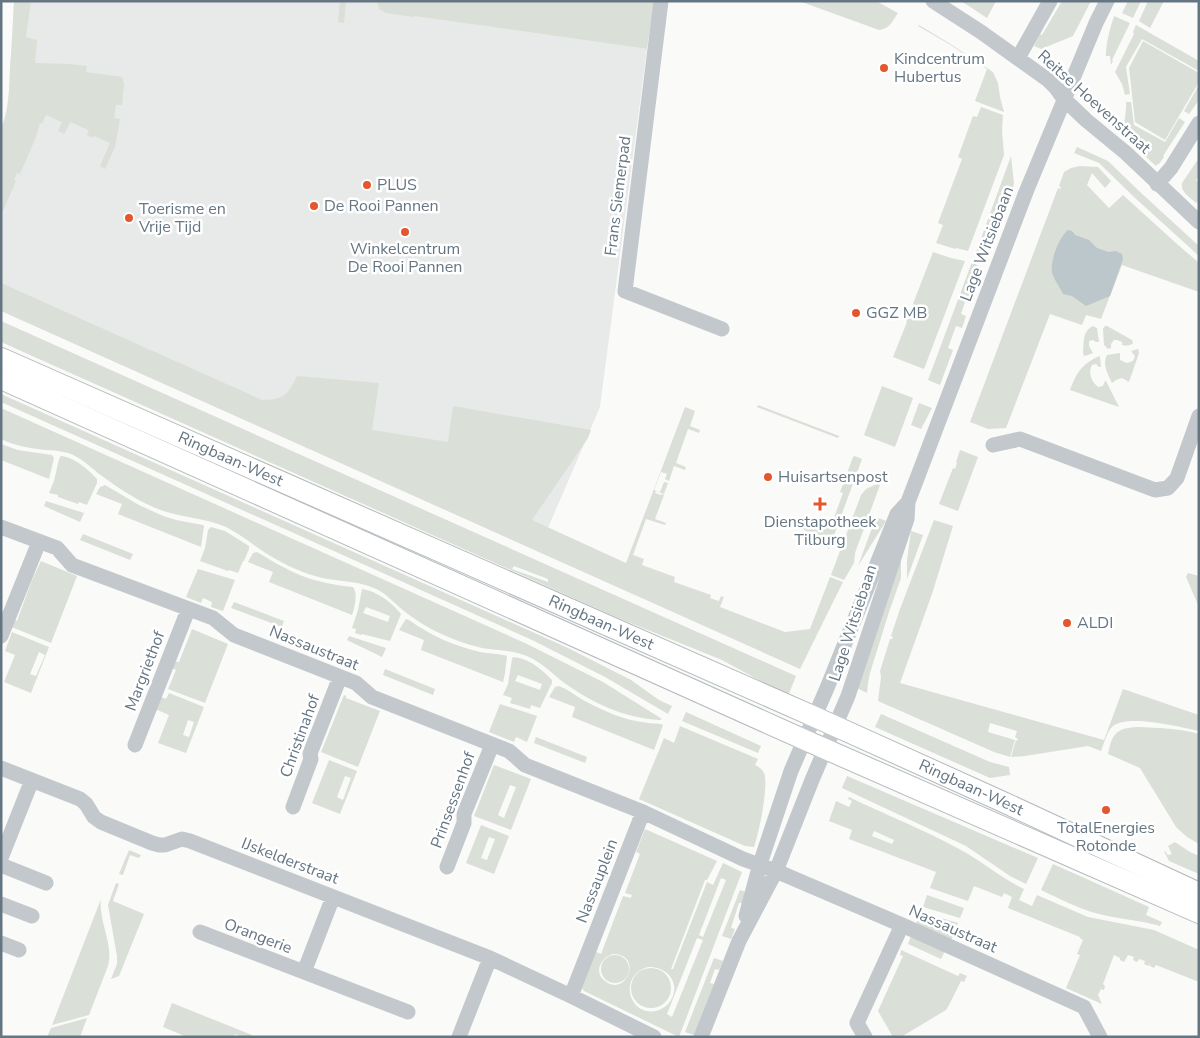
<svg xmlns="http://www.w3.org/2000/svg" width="1200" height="1038" font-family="'Nunito Sans',sans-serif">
<rect width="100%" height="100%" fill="#fafaf8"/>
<path fill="#e8e9e9" d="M14,1H379L388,12L647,49L600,407L548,528L333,431L1,294V127L4,121L7,107L9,91Z"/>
<path fill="#dadfd7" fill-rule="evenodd" d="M14,1H31L26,37L37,40L35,63L69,64L87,66L86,72L122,77L124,84L122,105H116L114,118L120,119L115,147L105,169L100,166L110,143L94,136L93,138L87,135L89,129L88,130L71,122V121L64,134L58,131L62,122L46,115L42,124L40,123L36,137L20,174L17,173L14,180L16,181L3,211L1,210V128C10,110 9,87 10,67C12,45 13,23 14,1Z
M340,1H346L344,23L338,22Z
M377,1H654L647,49L414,16V17L386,13L379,9Z
M799,1H876L898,13C892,21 890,29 879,30Z
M961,1H996L987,18Z
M1062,1H1091L1073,36L1041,49L1034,46L1040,34L1042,35Z
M1128,1H1141L1133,18L1122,13Z
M1148,1H1164L1150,28L1139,21Z
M1114,16L1130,23L1112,60L1113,61L1111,65L1110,56H1106C1106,42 1110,29 1114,16Z
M919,25L949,43L993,72L998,83L1000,97L1004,112L975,101L987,69L949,44L918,26Z
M1136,25L1199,61V71L1142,39L1126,67L1130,94L1125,95L1122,84L1115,72L1134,34L1133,32Z
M1143,41L1199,73V82L1165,140L1135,122L1129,68Z
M1199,85V100L1189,114L1184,111Z
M1126,102H1131L1134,125L1165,142L1179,118L1185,122L1163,156L1164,157L1159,164H1158L1156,166L1145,156L1128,133L1126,134L1124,132L1125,130C1123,122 1127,111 1126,102Z
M981,107L1003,115L1002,131L1004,155L968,251L956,248L955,249L936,243L943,225L938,223L962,159L958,157L973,116L977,117Z
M1077,147L1108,161L1139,191L1199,246V256L1134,197L1099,163L1074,153Z
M1011,156L1014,184L1003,218L997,217L989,239L994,241L991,250L989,249L980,254L976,252Z
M1199,158V176L1196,180L1199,183V200L1196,203C1190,197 1180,192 1182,183Z
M1080,166L1098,167L1111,181L1105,188L1092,173L1087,185L1109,208L1123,195L1177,244L1199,263V292L1122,265L1101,319L1086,315L1082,325L1050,314L1006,428L988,429L970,422L1058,188L1060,189L1061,187L1059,186L1064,172L1071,168Z
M933,252L951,258L965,261L924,369L893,357L907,322H906Z
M972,262C977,264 979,268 984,270L980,278L975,277L970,290L975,292L971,304L965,302L961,314L966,316L962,328L956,326L948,348L953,350L940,385L928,380Z
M1,283L262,400C285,399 287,396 297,376L379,383L372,430L448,442L453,406L591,430L588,438L532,520L626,563L685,407L695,411L690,426L700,430L699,433L688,429L676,463L686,467L685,470L674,466L669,481L665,479L667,474L661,472L654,490L660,492L664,482L668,483L664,494L656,491L655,493L661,495L662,494L664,495L655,519L666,523L665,525L646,519L633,555L644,559L642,565L675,577L674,582L711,595L710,598L719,601L721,596L724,597L720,607L785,632L810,629L830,577L843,582L800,669L1,311Z
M1,321L796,676L788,696L722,660L618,618L1,342ZM514,566L548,579V582L512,569Z
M1093,326L1097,328L1099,342H1096L1093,340L1089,341V346L1093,353L1088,355L1084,356L1083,353C1084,343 1082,331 1093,326Z
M1105,326H1107L1132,340L1133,343C1130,346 1126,346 1122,345V342L1117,340H1114L1111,344V348L1108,349L1104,345L1103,329Z
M1138,349L1139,353L1129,382L1122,378L1116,380L1112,383C1108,374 1102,365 1107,355L1120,353V360L1127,363L1133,361L1135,356L1131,351Z
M1099,356L1100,357L1101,367H1099L1096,364L1092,365C1088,373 1091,381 1098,387L1103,386L1105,381H1106L1119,407L1070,390C1077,372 1081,365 1099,356Z
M882,386L913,398L895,447L864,435Z
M1,394L568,648L631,680L659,700L672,706L668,714L605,677L530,639L1,402Z
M919,403L932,408L921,429L911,425Z
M758,405L839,436L838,438L757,407Z
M1,408L527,644L603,682L662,719L660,720C624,718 592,703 563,682C553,674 544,665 533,659C517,650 499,651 482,648C469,645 457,641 446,636C431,630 417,621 404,611C394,603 386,593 374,588C356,580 334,582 315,576C297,571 280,562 264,552C252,544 240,534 226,527C203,517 177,518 153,507C135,499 118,488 102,476C91,468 81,457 68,453C61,451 52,450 45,450C30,448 15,446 1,439Z
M1,444L18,450L52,455L54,458L49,479L1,460Z
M960,450L978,457L958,511L939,504L953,468L955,469L957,463L956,462Z
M61,456C74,457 89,470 97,479V483L87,505L79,502L78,504L58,497V495L49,493L54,481L59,459Z
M855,456L862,459L829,549L801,527L805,517L831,526L843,493L840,492L853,457Z
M877,484L880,485L855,553L854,563L844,580L831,575L861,495L866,489Z
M105,485L139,505L163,516L176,520L203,525L204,526L201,547L118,514L122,504L96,494L100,487Z
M46,501L84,513L80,522L44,506Z
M876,517L886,521L858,566Z
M934,520L953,526L932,594L900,683L1104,740L1123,689L1199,715V731C1180,727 1129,714 1113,726C1107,731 1104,744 1101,751L1088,746L1025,756L1011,757L1016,740L1017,741L1018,739L1015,737L1017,731L990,723L988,732L1015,740L1010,757L994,752L878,701L881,677L880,671L890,639H892L893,637L891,636L900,609Z
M211,527L225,531L249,546V549L244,561H243L238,573L229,570L228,571L200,561L205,548L208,530Z
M911,531L923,535L907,579V560Z
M83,534L133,554L130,560L80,540Z
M257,552C291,573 312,583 353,587C358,593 355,607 352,615L269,582L273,572L248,562L253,553Z
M901,559V578L889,612L870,673L868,683L867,693L855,687Z
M41,561L77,576L51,643L9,626L11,619L17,621L32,580Z
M198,569L235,580L223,611L211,607L212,602L203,598L201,603L186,597Z
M1188,573L1199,576V607L1186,577Z
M362,589C377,591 391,602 401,614L390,641L362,634L361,635L355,633L356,629L352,628L358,610ZM366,607L390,616L388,622L363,613Z
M234,602L284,621L282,627L231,608Z
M406,619L409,620C430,635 454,646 480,652C489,654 498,653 507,656L505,673L503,682L421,650L424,640L399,630Z
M192,629L228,644L205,703L168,689L176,670L171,668L174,661L179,662Z
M12,632L49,647L31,693L4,682L15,655L5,651ZM39,652L45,655L36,676L30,674Z
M349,636L386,648L382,657L347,640Z
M513,657C528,658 542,669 552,680V683L540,708L531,705L530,709L510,703L512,698L503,695L508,684L512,659ZM518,675L542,684L540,690L515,681Z
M385,669L435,689L433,695L383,675Z
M559,686C567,689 575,695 583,700C609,714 631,723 661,724L663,725L654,750L572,717L575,707L549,697L555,687Z
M169,693L204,707L186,753L158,743L169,715L155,709L159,696L166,699ZM188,720L194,722L189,737L183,735Z
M344,695L346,696V698L380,711L358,767L321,752Z
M500,704L537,716L527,742L516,737L514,742L489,732Z
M686,712L761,746L758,753L682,721Z
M881,714L990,762L1009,767L1010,775L990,778L875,727Z
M680,726L758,759L755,765C759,767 762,769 764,773C769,785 759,833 754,847L745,846L639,799L664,738L674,743Z
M1137,727C1157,728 1179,728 1199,734V844L1187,837L1176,827L1140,768L1108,754C1112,734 1116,728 1137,727Z
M536,737L587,757L585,763L534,743Z
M329,760L357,771L340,814L312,803ZM345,776L351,778L343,800L337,797Z
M494,765L531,779L511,830L474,816ZM510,785L516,787L504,818L498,815Z
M847,776L1038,858L1026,884L1010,876L966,846L842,788Z
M849,797C886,815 925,830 961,850C983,862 1001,878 1024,889L1019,900L1032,906L1037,895L1088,917L1154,930L1199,950V982L1156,965L1154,968L1150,966V963L1149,966L1144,964L1145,961L1139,959L1137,962L1133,960L1134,957L1128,955L1124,962L1120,960V958L1114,955L1103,984L1105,986L1104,990L1101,989L1098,995L1102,1004L1066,988L1080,955L1077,954L1083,940L1080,938V937L1008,908L1012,897L1004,893L1002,897L974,886L968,901L930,888L936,872L849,839L852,830L829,821L836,801L849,807L852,801L848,799ZM874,831L894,840L892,844L872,836Z
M481,825L509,836L494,874L466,863ZM489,837L495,839L487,860L481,858Z
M645,829L717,861L707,880H705L671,969H673L707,882L713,885L723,863L742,872L679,1037L584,991L582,988L596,952L601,954L623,896L631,898L632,895L625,893L640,854L636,852ZM721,878L726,880L703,937L699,935ZM697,938L703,940L672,1017L667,1014ZM613,954C644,954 626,998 605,981C593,972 601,957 613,954ZM648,967C667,966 681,983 671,1000C668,1005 664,1008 659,1010C630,1020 616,976 648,967Z
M1175,842L1190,852L1199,856V874L1169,861L1164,851H1165L1168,855L1172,854L1168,846Z
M129,850L141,855L139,858L130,855L123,875L119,874Z
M1053,864L1149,907L1146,915L1162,922L1160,926C1140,920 1119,919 1099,914C1079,909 1060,899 1041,890Z
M116,883L119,884L113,901L144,914L119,976L111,979L117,964V956L108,905Z
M740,890L746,892L743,903H739L731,928L735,929L731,939L722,936Z
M927,895L964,908L960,918L923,907Z
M101,899C98,920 114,945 108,966L89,1015L52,1025Z
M921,912L958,923L950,943L916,924Z
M911,936L945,951L941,959L908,944Z
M901,950L958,976L960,973L967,976L964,982L961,981L949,1005L946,1010L901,1037H893L878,1011L903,956L900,955Z
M601 969a14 14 0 1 1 28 0a14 14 0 1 1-28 0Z
M714,958L723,961L719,970L715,969L710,983L714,984L694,1035L685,1032Z
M631 988a20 20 0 1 1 40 0a20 20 0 1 1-40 0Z
M172,1003L252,1035L251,1037H242L235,1034L234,1037H187L163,1027Z
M87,1018L80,1037H47L51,1028Z"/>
<path fill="#bbc7cb" d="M1068,230L1072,231L1075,235L1089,240L1097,248L1108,252L1116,251L1122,254L1123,259L1110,296L1086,306L1072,296L1063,294C1060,287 1053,278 1052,272C1050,261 1059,237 1068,230Z"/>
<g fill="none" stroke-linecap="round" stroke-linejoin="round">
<defs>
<g id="secondary">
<path id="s1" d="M1,358L815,717L1001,801L1199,893"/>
<path d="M1,379L805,740L1199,913"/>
</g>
</defs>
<use href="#secondary" stroke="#b3babf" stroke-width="22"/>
<path stroke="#c3c8cc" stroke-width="15" d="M661,1L625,291L722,329
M933,1L981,32L1048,80L1056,88L1064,99L1086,120L1126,153L1199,222
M1018,58L1050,1
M1157,184L1171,168L1199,123
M993,445L1020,439L1155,490L1168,488L1177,478L1199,416
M1,527L57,548L72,565L213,618L234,635L356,683L372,697L509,751L525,765L643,812
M1,636L39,542
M135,745L188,610
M1,768L80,799L86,804L94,817L101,822L152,843L159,845H165L182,839L190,841L490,958L571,996
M293,807L311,759L310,754L311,751L340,677
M1,858L32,780
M1,865L46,883
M447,867L464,823V814L492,745
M1,904L32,916
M746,916L760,864L791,771L827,688L897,514L908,502
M200,932L408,1012
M1,943L19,950
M304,972L333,897
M459,1037L490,958
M654,1037L571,996L643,812L743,859L776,871L902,925L1084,1007L1100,1037
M701,1037L739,941L776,871L812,780L848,696L907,519L908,502L1026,192L1096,23L1107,1
M865,1037L857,1023L902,925"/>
<use href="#secondary" stroke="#fff" stroke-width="20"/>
</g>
<g fill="#e4572e" stroke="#fff" stroke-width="2">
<circle cx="884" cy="68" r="5"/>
<circle cx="367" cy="185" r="5"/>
<circle cx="314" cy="206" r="5"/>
<circle cx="129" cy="218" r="5"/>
<circle cx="405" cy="232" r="5"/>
<circle cx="856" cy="313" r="5"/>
<circle cx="768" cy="477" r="5"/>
<path d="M817.5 496.5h5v5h5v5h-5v5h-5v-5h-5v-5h5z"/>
<circle cx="1067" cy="623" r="5"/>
<circle cx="1106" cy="810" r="5"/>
</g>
<g text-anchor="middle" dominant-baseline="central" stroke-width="5" stroke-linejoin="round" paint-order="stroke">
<g font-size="16" fill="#657683" stroke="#fff" text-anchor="start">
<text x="894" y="59">Kindcentrum<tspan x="894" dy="18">Hubertus</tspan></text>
<text x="377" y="185">PLUS</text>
<text x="324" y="206">De Rooi Pannen</text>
<text x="139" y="209">Toerisme en<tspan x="139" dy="18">Vrije Tijd</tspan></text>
<text x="405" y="249" text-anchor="middle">Winkelcentrum<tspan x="405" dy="18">De Rooi Pannen</tspan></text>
<text x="866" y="313">GGZ MB</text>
<text x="778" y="477">Huisartsenpost</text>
<text x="820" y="522" text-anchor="middle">Dienstapotheek<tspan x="820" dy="18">Tilburg</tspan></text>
<text x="1077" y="623">ALDI</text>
<text x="1106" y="828" text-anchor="middle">TotalEnergies<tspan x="1106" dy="18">Rotonde</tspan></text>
</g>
<g font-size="16" fill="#657683" stroke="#fff">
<text transform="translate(1094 102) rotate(42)">Reitse Hoevenstraat</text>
<text transform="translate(618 196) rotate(-83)">Frans Siemerpad</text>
<text transform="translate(987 244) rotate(-69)">Lage Witsiebaan</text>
<text stroke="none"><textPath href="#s1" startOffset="251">Ringbaan-West</textPath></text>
<text stroke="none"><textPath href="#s1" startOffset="656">Ringbaan-West</textPath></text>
<text transform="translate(853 623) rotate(-72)">Lage Witsiebaan</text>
<text transform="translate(314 648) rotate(22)">Nassaustraat</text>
<text transform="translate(145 671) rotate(-69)">Margriethof</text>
<text transform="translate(300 736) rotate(-70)">Christinahof</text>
<text stroke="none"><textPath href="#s1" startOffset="1061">Ringbaan-West</textPath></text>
<text transform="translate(453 800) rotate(-70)">Prinsessenhof</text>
<text transform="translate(290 861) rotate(21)">IJskelderstraat</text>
<text transform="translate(597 881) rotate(-69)">Nassauplein</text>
<text transform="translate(953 929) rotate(24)">Nassaustraat</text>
<text transform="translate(258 936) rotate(21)">Orangerie</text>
</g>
</g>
<rect width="1200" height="1038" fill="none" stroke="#657683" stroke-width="5"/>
</svg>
